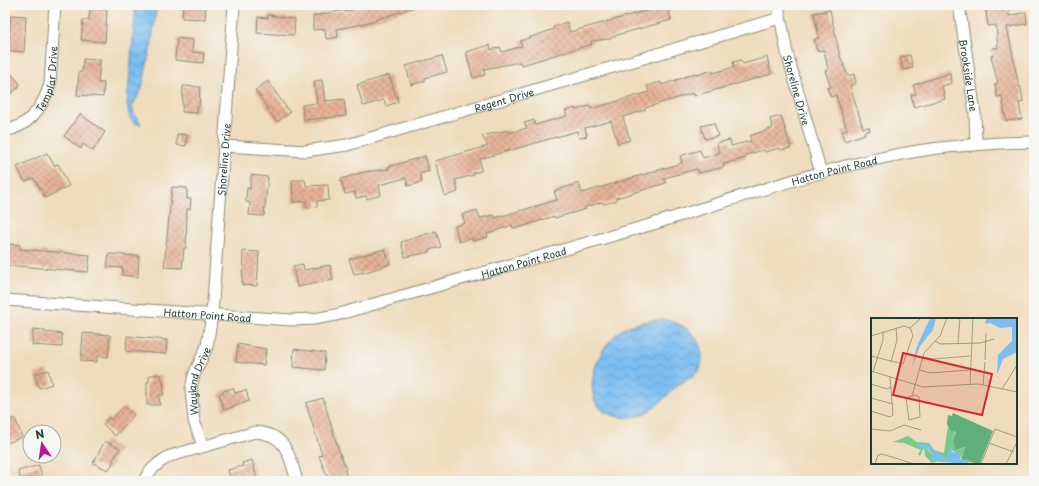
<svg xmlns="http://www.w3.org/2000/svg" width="1039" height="486" font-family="'Playpen Sans',sans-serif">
<defs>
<pattern id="water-waves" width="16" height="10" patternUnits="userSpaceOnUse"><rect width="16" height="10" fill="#7dbef2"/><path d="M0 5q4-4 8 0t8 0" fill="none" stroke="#669cc5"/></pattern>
<pattern id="building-cross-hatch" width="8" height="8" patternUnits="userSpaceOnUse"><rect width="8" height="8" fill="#e7b297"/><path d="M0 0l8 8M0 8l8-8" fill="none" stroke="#bb927c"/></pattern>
</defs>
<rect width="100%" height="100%" fill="#f6f6f2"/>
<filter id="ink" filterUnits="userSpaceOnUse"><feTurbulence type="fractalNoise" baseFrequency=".025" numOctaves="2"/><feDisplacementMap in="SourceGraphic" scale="8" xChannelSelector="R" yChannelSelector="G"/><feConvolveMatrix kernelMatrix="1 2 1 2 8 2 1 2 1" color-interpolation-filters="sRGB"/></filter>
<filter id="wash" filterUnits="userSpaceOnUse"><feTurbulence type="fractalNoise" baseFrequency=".012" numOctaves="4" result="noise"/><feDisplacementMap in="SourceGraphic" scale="16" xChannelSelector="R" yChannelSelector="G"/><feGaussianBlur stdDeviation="0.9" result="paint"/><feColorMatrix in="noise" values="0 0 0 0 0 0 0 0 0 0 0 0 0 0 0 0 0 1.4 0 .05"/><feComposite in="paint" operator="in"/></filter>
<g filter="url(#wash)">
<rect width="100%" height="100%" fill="#efdcbc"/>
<path fill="url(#water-waves)" stroke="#4e7e93" d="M136,5H157L151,46L142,88L132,107L134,114L141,124C129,125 128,112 127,103Z
M665,319C671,322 679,323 684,327C700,336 710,362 694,376C689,380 683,381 678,385C658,404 643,425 612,415C575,403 597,348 619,332C632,322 648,321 665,319Z"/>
<g id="blocks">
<path fill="url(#building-cross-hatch)" d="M183,5H206L205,19L182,18Z
M369,5H415V7L363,24L337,29L338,37L326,39L325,29L313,30V16L345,10V12Z
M667,5L671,20L617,35L609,39L591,41L592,44L522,65L520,62L484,69L485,75L473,78L466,52L490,45L491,50L500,47L502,52L522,46L520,41L554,29L553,27L567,22L570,32Z
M985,5H1008L1009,16L1026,12L1027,24L1007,27L1019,87H1021L1023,102L1019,103L1022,119L1006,121L1002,96L997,97L995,84L998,83L991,56H993L992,48H998L996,25L988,26Z
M90,9L107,10L105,42L81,40L83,20H89Z
M830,10L840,56L848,76L854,74L856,83L850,86L863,128L869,127L870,130L864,132L865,134L844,141L842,131L847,130L836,95L831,97L827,88L831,87L825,71L828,70L824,50L817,51L814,39L819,38L814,13Z
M11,15L26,16L24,52L8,51Z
M268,15L295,19L294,35L257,33L258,17L268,18Z
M177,38L193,40L192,52L204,53L203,63L175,60Z
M910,55L913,68L903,70L900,57Z
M442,56L447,72L425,78V81L411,85L406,66Z
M767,57L771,74L694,96L693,93L645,108V110L623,117L630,140L618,144L611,121L585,128L587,136L579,138L577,131L480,159L481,171L473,173L474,175L455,180L458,192L445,196L435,161L488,146L482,136L508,130L509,133L527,128L524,123L534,120L535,125L567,116L565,111L575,108V110L590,106L591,109L649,92L647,86L661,82L662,85L696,73L697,75L712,70L713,73L734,67L733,62L741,60L743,64Z
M83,59L100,60L98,83H104L103,97L77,95L79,72H82Z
M10,72L20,84L18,88L5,98V77Z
M950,73L952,83L942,86L945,99L914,107L911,95L916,94L913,85Z
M389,75L398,102L386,106L384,100L363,106L357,85Z
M322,80L325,101L344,99L346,116L304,120L302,105L317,103L314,81Z
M268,81L290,113L277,122L255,90Z
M183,86L200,87L199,107H197V113L182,112Z
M80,114L105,132L93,151L83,144L81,149L64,136Z
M781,116L791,148L781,150L780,148L765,152L764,150L745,155L746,158L723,164L724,167L699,173L697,169L664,178L666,183L616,198V201L604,204L603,202L585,207L586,209L555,218L554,216L521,227L513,228L512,225L487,234L488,237L473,241L472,238L459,242L455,226L465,223L462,215L477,210L480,218L494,215L495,218L557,200L554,191L579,183L582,193L682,163L680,156L700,150L703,158L719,153L717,143L730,140L731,146L751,141L750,136L773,128L770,119Z
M714,123L718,136L705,139L701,126Z
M177,134L187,135L186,146L177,145Z
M47,153L54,165L58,164L69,186L45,198L34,178L25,182L17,167Z
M425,156L429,171L420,174L422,182L408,186L406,178L379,185L381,195L367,199L366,196L356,198L355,192L345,194L341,179L364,172L389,169L388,167Z
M251,175L268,177L264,216L249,215L250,203L246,202L247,188L250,189Z
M292,180H305L306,186L328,185L329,200L317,201V207L307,208L306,201L293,202Z
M172,187L187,188V199H191L190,209H187L186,248H184L182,268L164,267Z
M436,231L441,247L429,250L430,252L405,257L401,242Z
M6,244L20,245V249L90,255L88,272L5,265Z
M385,249L390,264L366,272L354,274L349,259Z
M243,251L259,252L257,286L242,285Z
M109,254L139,256L138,277L122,275L123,268L107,267Z
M303,264L304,270L330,265L333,280L297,287L293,266Z
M33,329L44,330V332L62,334V347L32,345Z
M83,333L110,335L108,357L97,356V362L81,361Z
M127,336L167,340L166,354L126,351Z
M238,344L266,349L264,365L236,362Z
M294,349L325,353L324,370L293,367Z
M48,370L52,384L39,388L35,374Z
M149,375H161L164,387L163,395H159L160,405H147V382H149Z
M233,388L235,393L246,390L249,401L224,410L219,394L223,393V391Z
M323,398L339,451L346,468L345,470L346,475L329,481L319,456L322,455L306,403Z
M124,406L134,415L115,436L103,424L109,418L111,420Z
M15,418L22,437L5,444V422Z
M105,441L120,448L113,460L112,465L108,470L93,463Z
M252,460L257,479L249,481H231L228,470L243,466L242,463Z
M39,465L43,481H21L18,471Z"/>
</g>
</g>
<g filter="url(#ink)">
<use href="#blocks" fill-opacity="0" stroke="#878c78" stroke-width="1"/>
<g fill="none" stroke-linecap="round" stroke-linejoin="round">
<defs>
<g id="minor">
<path id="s1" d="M778,5L787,53L821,173"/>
<path id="s2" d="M959,5L975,113L976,145"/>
<path id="s3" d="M5,131C29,126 43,107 50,84L55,5"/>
<path id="s4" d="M224,146L305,151L347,145L780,18"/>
<path id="s5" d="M5,300L291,320L314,319L336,315C442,285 548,255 653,224C740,197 828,166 918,151C956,145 996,143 1034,142"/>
<path id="s6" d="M203,446L194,421L191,389L194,375L207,346L212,315L234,5"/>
<path d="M144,481C149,469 159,462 170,456L255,432C287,434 289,455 297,481"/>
</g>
</defs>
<use href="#minor" stroke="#878c78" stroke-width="13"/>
<use href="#minor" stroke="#fff" stroke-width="11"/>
</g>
</g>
<g text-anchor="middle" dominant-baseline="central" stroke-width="3" stroke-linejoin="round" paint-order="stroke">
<g font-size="10" fill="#1f3d34" stroke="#f6f6f2">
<text stroke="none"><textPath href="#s2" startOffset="71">Brookside Lane</textPath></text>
<text stroke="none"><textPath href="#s3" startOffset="73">Templar Drive</textPath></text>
<text stroke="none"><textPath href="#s1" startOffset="87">Shoreline Drive</textPath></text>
<text stroke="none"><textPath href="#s4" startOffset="287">Regent Drive</textPath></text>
<text stroke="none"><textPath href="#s6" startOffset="292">Shoreline Drive</textPath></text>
<text stroke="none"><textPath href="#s5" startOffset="851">Hatton Point Road</textPath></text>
<text stroke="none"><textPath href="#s5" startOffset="527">Hatton Point Road</textPath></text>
<text stroke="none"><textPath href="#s5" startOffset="203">Hatton Point Road</textPath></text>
<text stroke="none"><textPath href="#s6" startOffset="68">Wayland Drive</textPath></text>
</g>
</g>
<g transform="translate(871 318)">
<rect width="146" height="146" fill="#efdcbc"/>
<path d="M82,95L122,113L109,146L90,142L94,129L84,132L82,122L85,114H80L76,106L77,97L81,98Z" fill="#60ae79"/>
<path d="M77,108L80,114L85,112L82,122L84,132L95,129L89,141L100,142L96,146L95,143H90L87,136L79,131L76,142L56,127L54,129L63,138L61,142L65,143L61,145L54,138L53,129L49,138L47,136L50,132L33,125L22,124L37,118L46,124L58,125L63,132L73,135Z" fill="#75ca8e"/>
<path d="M59,0H65L62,12L49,28L41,49L46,28ZM115,0H146V34L132,41L126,57L127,37L141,23V9L129,10L119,5L114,6ZM49,126L57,127L76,142L79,128L81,134L88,135L89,142H96L95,146L61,143L60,139L63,138L57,131L44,128Z" fill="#7dbef2"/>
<path fill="none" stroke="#9c9c86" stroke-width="1" d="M39,10L50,0M0,18L33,8L39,10L42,17L32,46L0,38M64,23L69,26L109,25L123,21M87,25L89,0M52,39L62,41L99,38M114,42L115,15M20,44L26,22L25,10M48,52L59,55L98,52M0,53L52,69L107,66L146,74M2,54L12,22V14M0,66L16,71L20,69M99,66L102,0M112,67L114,44M131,71L146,47M45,77L48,79L49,99L38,102L35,80ZM41,78L53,35L69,18L76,0M0,80L22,86M0,93L19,99L22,97L19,59M0,111L19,113L33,107L50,112M118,125L143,134M4,146L7,137L11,136L43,146M110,146L124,111L146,119M135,146L146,124"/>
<path fill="#d62828" fill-opacity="0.15" stroke="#d62828" stroke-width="2" d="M32,35L121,56L111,97L22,77Z"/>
<rect width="146" height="146" fill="none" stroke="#1f3d34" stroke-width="2"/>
</g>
<rect width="1039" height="486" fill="none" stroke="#f6f6f2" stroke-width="20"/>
<g transform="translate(42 444) rotate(347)"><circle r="19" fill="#f6f6f2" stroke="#a0aca6"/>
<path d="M0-3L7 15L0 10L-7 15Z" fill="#b5179e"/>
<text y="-6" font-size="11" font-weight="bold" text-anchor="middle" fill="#1f3d34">N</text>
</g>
</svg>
